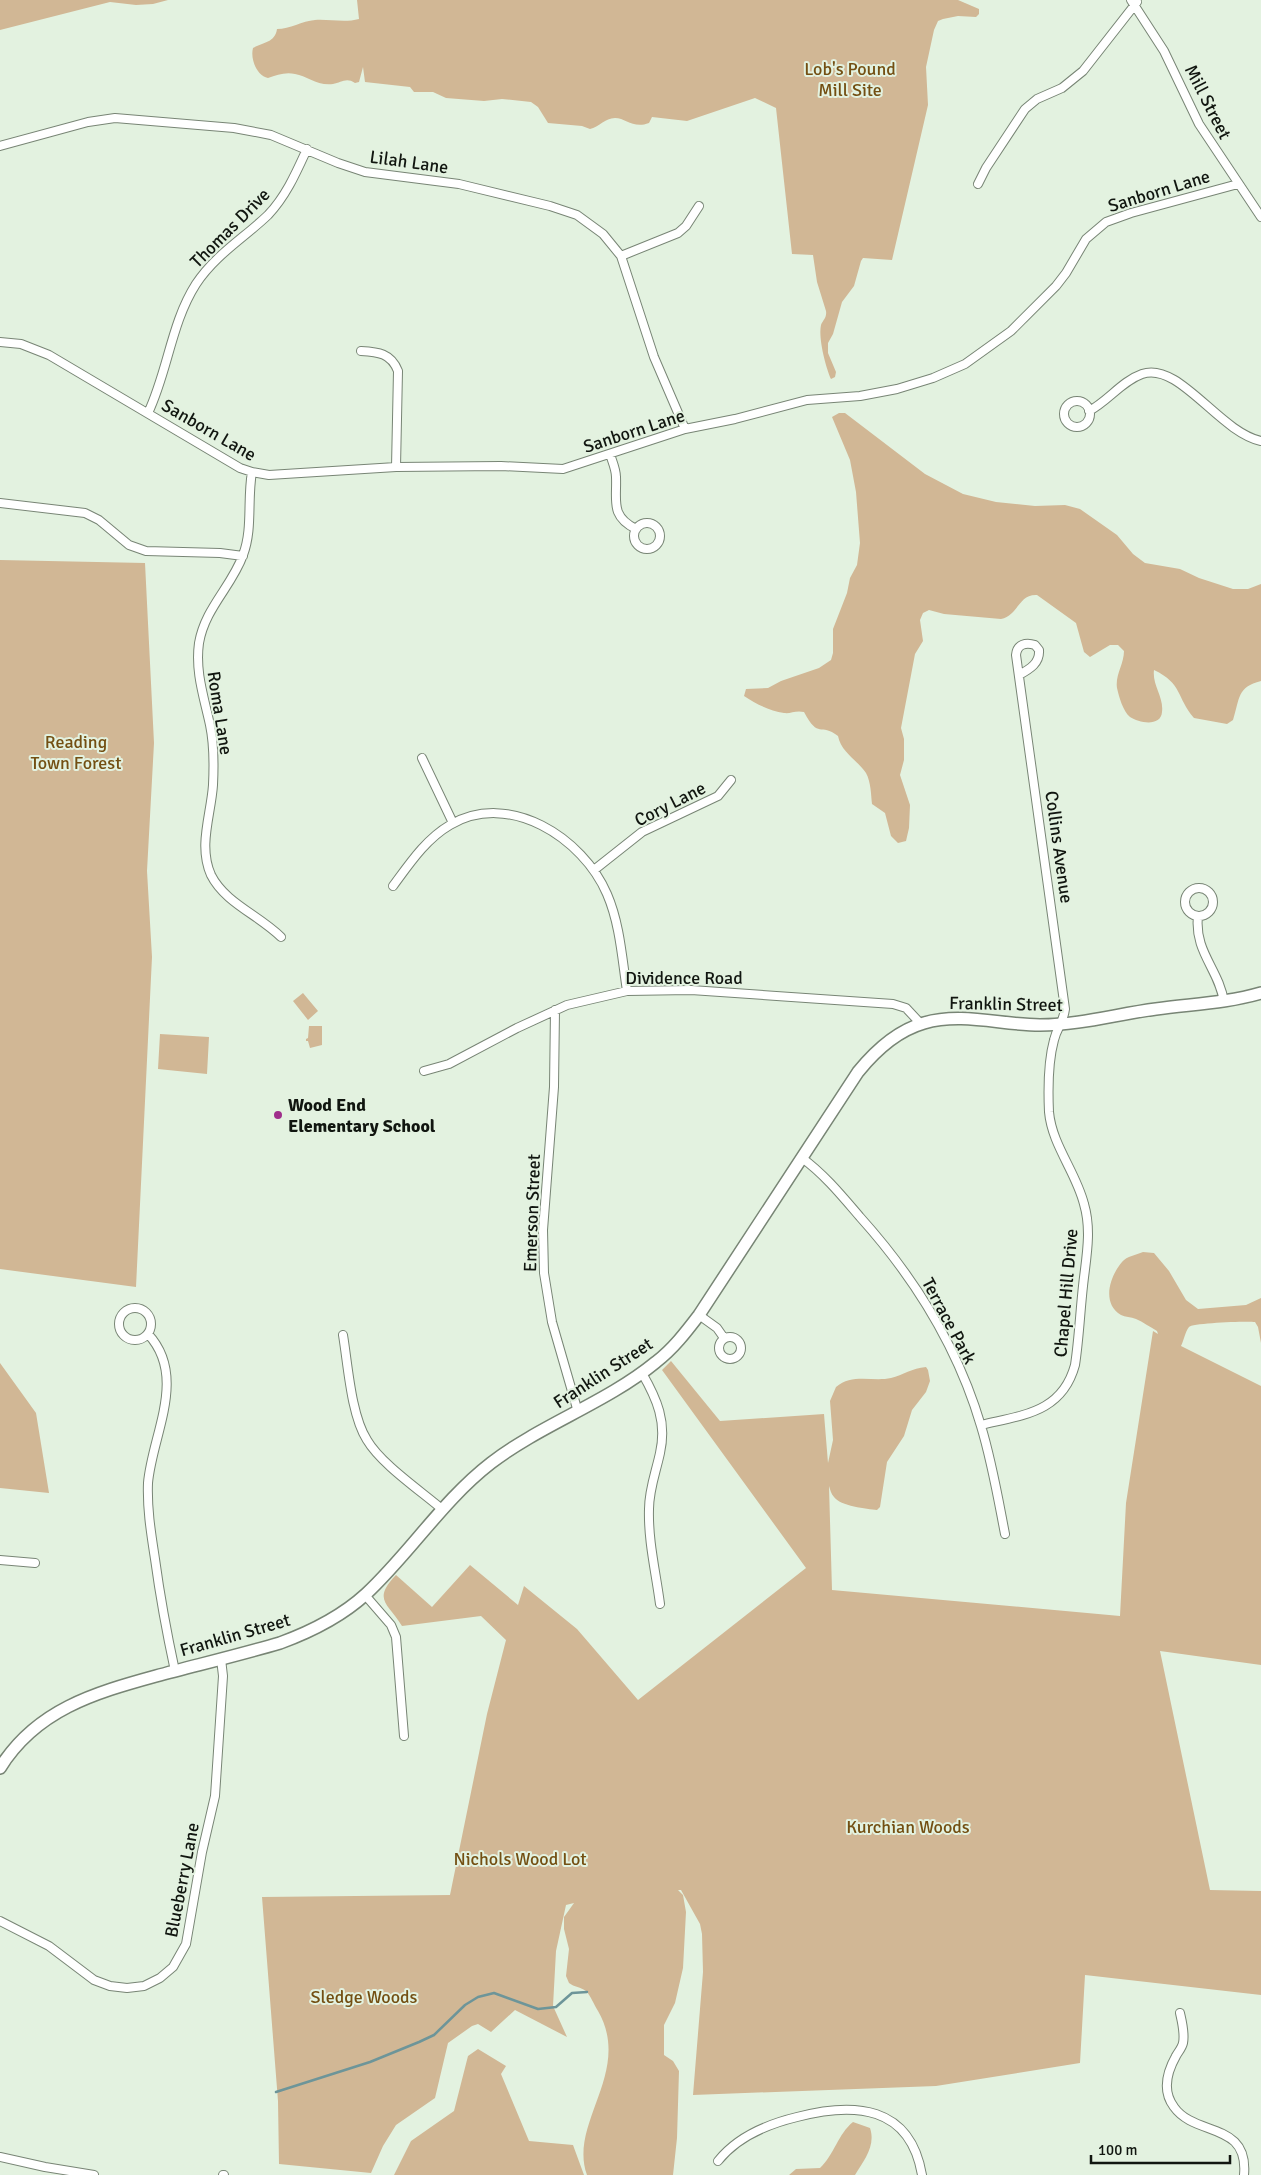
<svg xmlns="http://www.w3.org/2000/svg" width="1261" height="2175" font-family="Signika,sans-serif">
<rect width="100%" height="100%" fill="#e3f2e0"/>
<path fill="#d1b795" d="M0,0H168L153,4L136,5L110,2L0,30Z
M357,0H958L979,9V14L976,17L958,16L943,19L938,21L934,30L926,67L928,105L892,260L863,258L861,261L854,286L842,302L833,334L828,343V353L836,372L835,377L831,379C826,368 818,338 821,325C823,320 827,318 826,311L817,282L813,255L792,254L776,108L755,98L687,121L652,117L649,123C633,129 626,118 615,118C605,118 599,127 590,129L582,126L548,123L538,107L531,102L502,99L484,101L446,98L433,92H414L410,87L365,82L363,67L359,82L355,83C346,77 341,83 333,84C317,86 307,76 295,74C285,72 277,75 268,78C257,76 250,59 253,48C263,42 275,43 277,29C290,29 302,21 315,20C329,19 345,23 359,19Z
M839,413H845L925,474L963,494L996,502L1035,506L1065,505L1080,509L1117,535L1133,554L1145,563L1180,569L1199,578L1233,589H1248L1261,584V681C1237,687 1240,698 1233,720L1227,724L1194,718C1176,697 1183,684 1154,670C1152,685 1164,697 1162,712C1161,727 1139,723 1130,717C1123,711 1119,697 1117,688C1115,675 1124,664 1124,651L1118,645H1110L1090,657L1084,652L1076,623L1037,595C1018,594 1019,615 1001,619L944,614L929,610L923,613L920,620L923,641L915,654L901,728L904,739V760L900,775L910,805L909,828L906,841L898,843L891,836L885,813L872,804C871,795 871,782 866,773C857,760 841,752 838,736C820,722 819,740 804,712C795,710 791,714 784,713C770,711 756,704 744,696L746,689L768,688L781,681L819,668L831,660L833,653V629L847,593L850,578L857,565L860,543L856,492L850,460L832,417Z
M0,560L145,563L154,743L147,871L152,957L136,1287L0,1269Z
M303,993L318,1011L308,1020L293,1001Z
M309,1026H322V1045L310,1048L308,1041H306V1039L308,1038Z
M160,1034L209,1037L207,1074L158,1069Z
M1143,1252L1154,1253L1169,1271L1186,1300L1198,1309L1246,1305L1261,1298V1343L1258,1327L1255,1322C1246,1321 1192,1323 1189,1327C1185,1332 1184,1340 1181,1346L1261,1386V1665L1160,1651L1210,1890L1261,1891V1995L1085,1975L1080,2063L936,2086L693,2095L703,1972L702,1934L700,1924L681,1890H678L683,1895L686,1912L683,1968L675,2003L664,2025V2055L673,2061L679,2071L677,2138L673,2175H587C568,2123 633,2072 598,2011C594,2005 591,1996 586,1991C581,1987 574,1987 569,1983L566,1976L569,1949L564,1929V1917L574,1903L566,1905L556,1951L553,2006L567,2037L515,2010L491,2032L478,2024L472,2026L448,2043L435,2098L396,2125L383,2146L371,2173L279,2164L278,2101L262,1897L450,1895L487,1714L506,1640L481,1616L402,1626C388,1603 372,1600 396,1575L432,1607L470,1565L518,1605L524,1586L577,1629L638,1700L806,1568L662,1370L671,1361L720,1421L824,1414L828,1463L833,1440L830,1401L836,1387C852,1373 873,1382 891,1378C903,1375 912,1368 926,1367L928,1370L930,1381L926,1392L912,1410L904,1436L887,1462L880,1507L877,1510C867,1509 840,1506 834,1497C831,1494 830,1489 829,1486L832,1590L1120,1616L1126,1503L1153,1331L1158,1334L1157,1331C1150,1327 1143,1322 1136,1319C1131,1317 1125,1317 1121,1315C1101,1303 1110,1276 1122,1262C1127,1256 1136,1255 1143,1252Z
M0,1363L36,1413L49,1493L0,1488Z
M478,2049L506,2066L501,2074L529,2141L573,2145L584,2175H394L411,2141L454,2111L468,2056Z
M853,2122L870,2128C876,2146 864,2160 855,2175H789L796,2169L820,2168C834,2155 838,2134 853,2122Z"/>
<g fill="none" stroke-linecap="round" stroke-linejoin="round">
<path stroke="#6d9599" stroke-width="2.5" d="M276,2092L370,2062L419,2042L434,2035L465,2005L478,1997L494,1993L538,2009L556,2007L572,1993L587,1992"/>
<defs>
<path id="street" d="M1131,0L1164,51L1199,124L1261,217
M0,146L88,122L115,118L234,128L271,135L338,163L365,172L459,184L550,206L577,215L603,234L621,256L654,357L685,429
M978,184L986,168L1025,109L1037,99L1062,88L1083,71L1137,2
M621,256L678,233L686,226L699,206
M0,342L21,344L49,355L240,468L252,472L269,475L396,467L501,466L563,469L685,429L735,419L807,400L860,396L897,389L933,378L965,364L1011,331L1056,286L1066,273L1086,239L1106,222L1131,213L1238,184
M361,351C378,352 391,353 398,371L396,467
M1064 414a13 13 0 1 1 26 0a13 13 0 1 1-26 0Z
M1089,411C1108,401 1122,381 1142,374C1179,361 1219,432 1261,441
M148,413C168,371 171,323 196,284C215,255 244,238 268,215C286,196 296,173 307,149
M610,454C612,461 616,469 616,477C617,501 610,516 636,529
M252,472C247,500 253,529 243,555C232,586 205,608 199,643C195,672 204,697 210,725C214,744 214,765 213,785C211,815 198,846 211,875C225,903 259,915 281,937
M0,503L85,513L99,520L129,545L146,551L220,553L243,556
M634 536a13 13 0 1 1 26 0a13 13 0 1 1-26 0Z
M422,758L453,823
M594,870L642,832L718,796L731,780
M393,886C410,863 426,839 450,825C509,790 583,838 607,894C620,924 622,958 627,991
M1185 902a14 14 0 1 1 28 0a14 14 0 1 1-28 0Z
M1198,916C1194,952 1219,969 1224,1002
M555,1010L554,1087L543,1230L544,1273L552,1322L578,1412
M424,1071L449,1064L517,1028L567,1005L627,991L691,990L893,1004L906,1008L921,1024
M802,1158C824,1174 842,1196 860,1217C914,1277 958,1348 981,1426C992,1462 998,1498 1005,1534
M119 1324a16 16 0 1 1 32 0a16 16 0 1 1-32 0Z
M699,1315L717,1328L724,1338
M148,1334C188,1377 152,1435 148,1483C147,1509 151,1533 155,1559C160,1596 167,1634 175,1671
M343,1335C348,1365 351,1415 367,1440C381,1464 421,1491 443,1510
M719 1348a11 11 0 1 1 22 0a11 11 0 1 1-22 0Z
M642,1373C657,1399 667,1422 660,1453C656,1472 649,1489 649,1509C648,1541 656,1573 660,1604
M981,1425C1022,1415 1062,1413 1075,1365C1079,1339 1080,1313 1083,1286C1086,1258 1092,1231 1084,1204C1076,1172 1052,1145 1049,1112C1048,1090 1048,1062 1054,1040C1057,1027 1063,1024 1065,1009L1016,655C1017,644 1026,642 1035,645L1039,650C1040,663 1030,669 1019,675
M0,1560L35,1563
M365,1595L391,1625L396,1637L404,1736
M0,1921L49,1946L94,1980L110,1986L127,1988L144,1986L160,1978L173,1967L186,1944L202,1852L215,1796L223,1676L221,1659
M1180,2013C1182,2022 1185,2033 1183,2043C1182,2048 1178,2052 1176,2056C1167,2072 1162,2091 1174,2107C1195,2137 1249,2121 1244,2175
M0,2157L45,2167L94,2175
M718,2161C737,2137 768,2124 797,2117C854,2102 910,2105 922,2175
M223,2175H224"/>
<path id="secondary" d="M0,1768C36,1710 94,1693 156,1676C197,1665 239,1655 280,1643C310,1632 342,1616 366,1594C410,1553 443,1500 491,1463C542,1424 606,1403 656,1362C673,1349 686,1332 699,1315L858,1072C875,1051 896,1031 924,1023C962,1012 1001,1025 1040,1025C1080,1025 1117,1014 1156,1009C1192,1004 1227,1003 1261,993"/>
</defs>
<use href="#street" stroke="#788575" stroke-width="10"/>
<use href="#secondary" stroke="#788575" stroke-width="14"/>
<use href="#street" stroke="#fff" stroke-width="8"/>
<use href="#secondary" stroke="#fff" stroke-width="11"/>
</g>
<circle fill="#9f2e8b" stroke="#e3f2e0" stroke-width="2" cx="278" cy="1115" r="5"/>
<g text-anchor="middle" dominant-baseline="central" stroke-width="4" stroke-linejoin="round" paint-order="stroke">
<g font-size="18" fill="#734f12" stroke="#e3f2e0">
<text x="850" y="69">Lob's Pound<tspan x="850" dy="21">Mill Site</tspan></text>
<text x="76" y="742">Reading<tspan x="76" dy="21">Town Forest</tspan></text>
<text x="908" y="1827">Kurchian Woods</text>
<text x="520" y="1859">Nichols Wood Lot</text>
<text x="364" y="1997">Sledge Woods</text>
</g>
<g font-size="18" fill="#111610" stroke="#e3f2e0">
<text transform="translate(1208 102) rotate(63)">Mill Street</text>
<text transform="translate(409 162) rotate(8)">Lilah Lane</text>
<text transform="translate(1159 191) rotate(-17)">Sanborn Lane</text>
<text transform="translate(230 228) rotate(-45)">Thomas Drive</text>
<text transform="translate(209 430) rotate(30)">Sanborn Lane</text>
<text transform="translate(634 431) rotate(-18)">Sanborn Lane</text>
<text transform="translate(220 713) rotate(81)">Roma Lane</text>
<text transform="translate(670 804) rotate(-27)">Cory Lane</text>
<text transform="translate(1059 847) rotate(82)">Collins Avenue</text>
<text x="684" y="978">Dividence Road</text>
<text transform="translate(1006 1004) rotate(1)">Franklin Street</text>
<text transform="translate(532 1213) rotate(-88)">Emerson Street</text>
<text transform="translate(1066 1293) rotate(-85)">Chapel Hill Drive</text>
<text transform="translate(949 1321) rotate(62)">Terrace Park</text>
<text transform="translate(603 1373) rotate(-33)">Franklin Street</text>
<text transform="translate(235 1635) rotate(-16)">Franklin Street</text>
<text transform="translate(182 1880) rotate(-79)">Blueberry Lane</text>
</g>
<g font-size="18" font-weight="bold" fill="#111610" stroke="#e3f2e0" text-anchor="start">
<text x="288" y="1105">Wood End<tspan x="288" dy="21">Elementary School</tspan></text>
</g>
</g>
<path d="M1091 2155v8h139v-8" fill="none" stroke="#111610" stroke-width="2.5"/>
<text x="1098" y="2155" font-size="15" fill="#111610" stroke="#e3f2e0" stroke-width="4" paint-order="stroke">100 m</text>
</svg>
